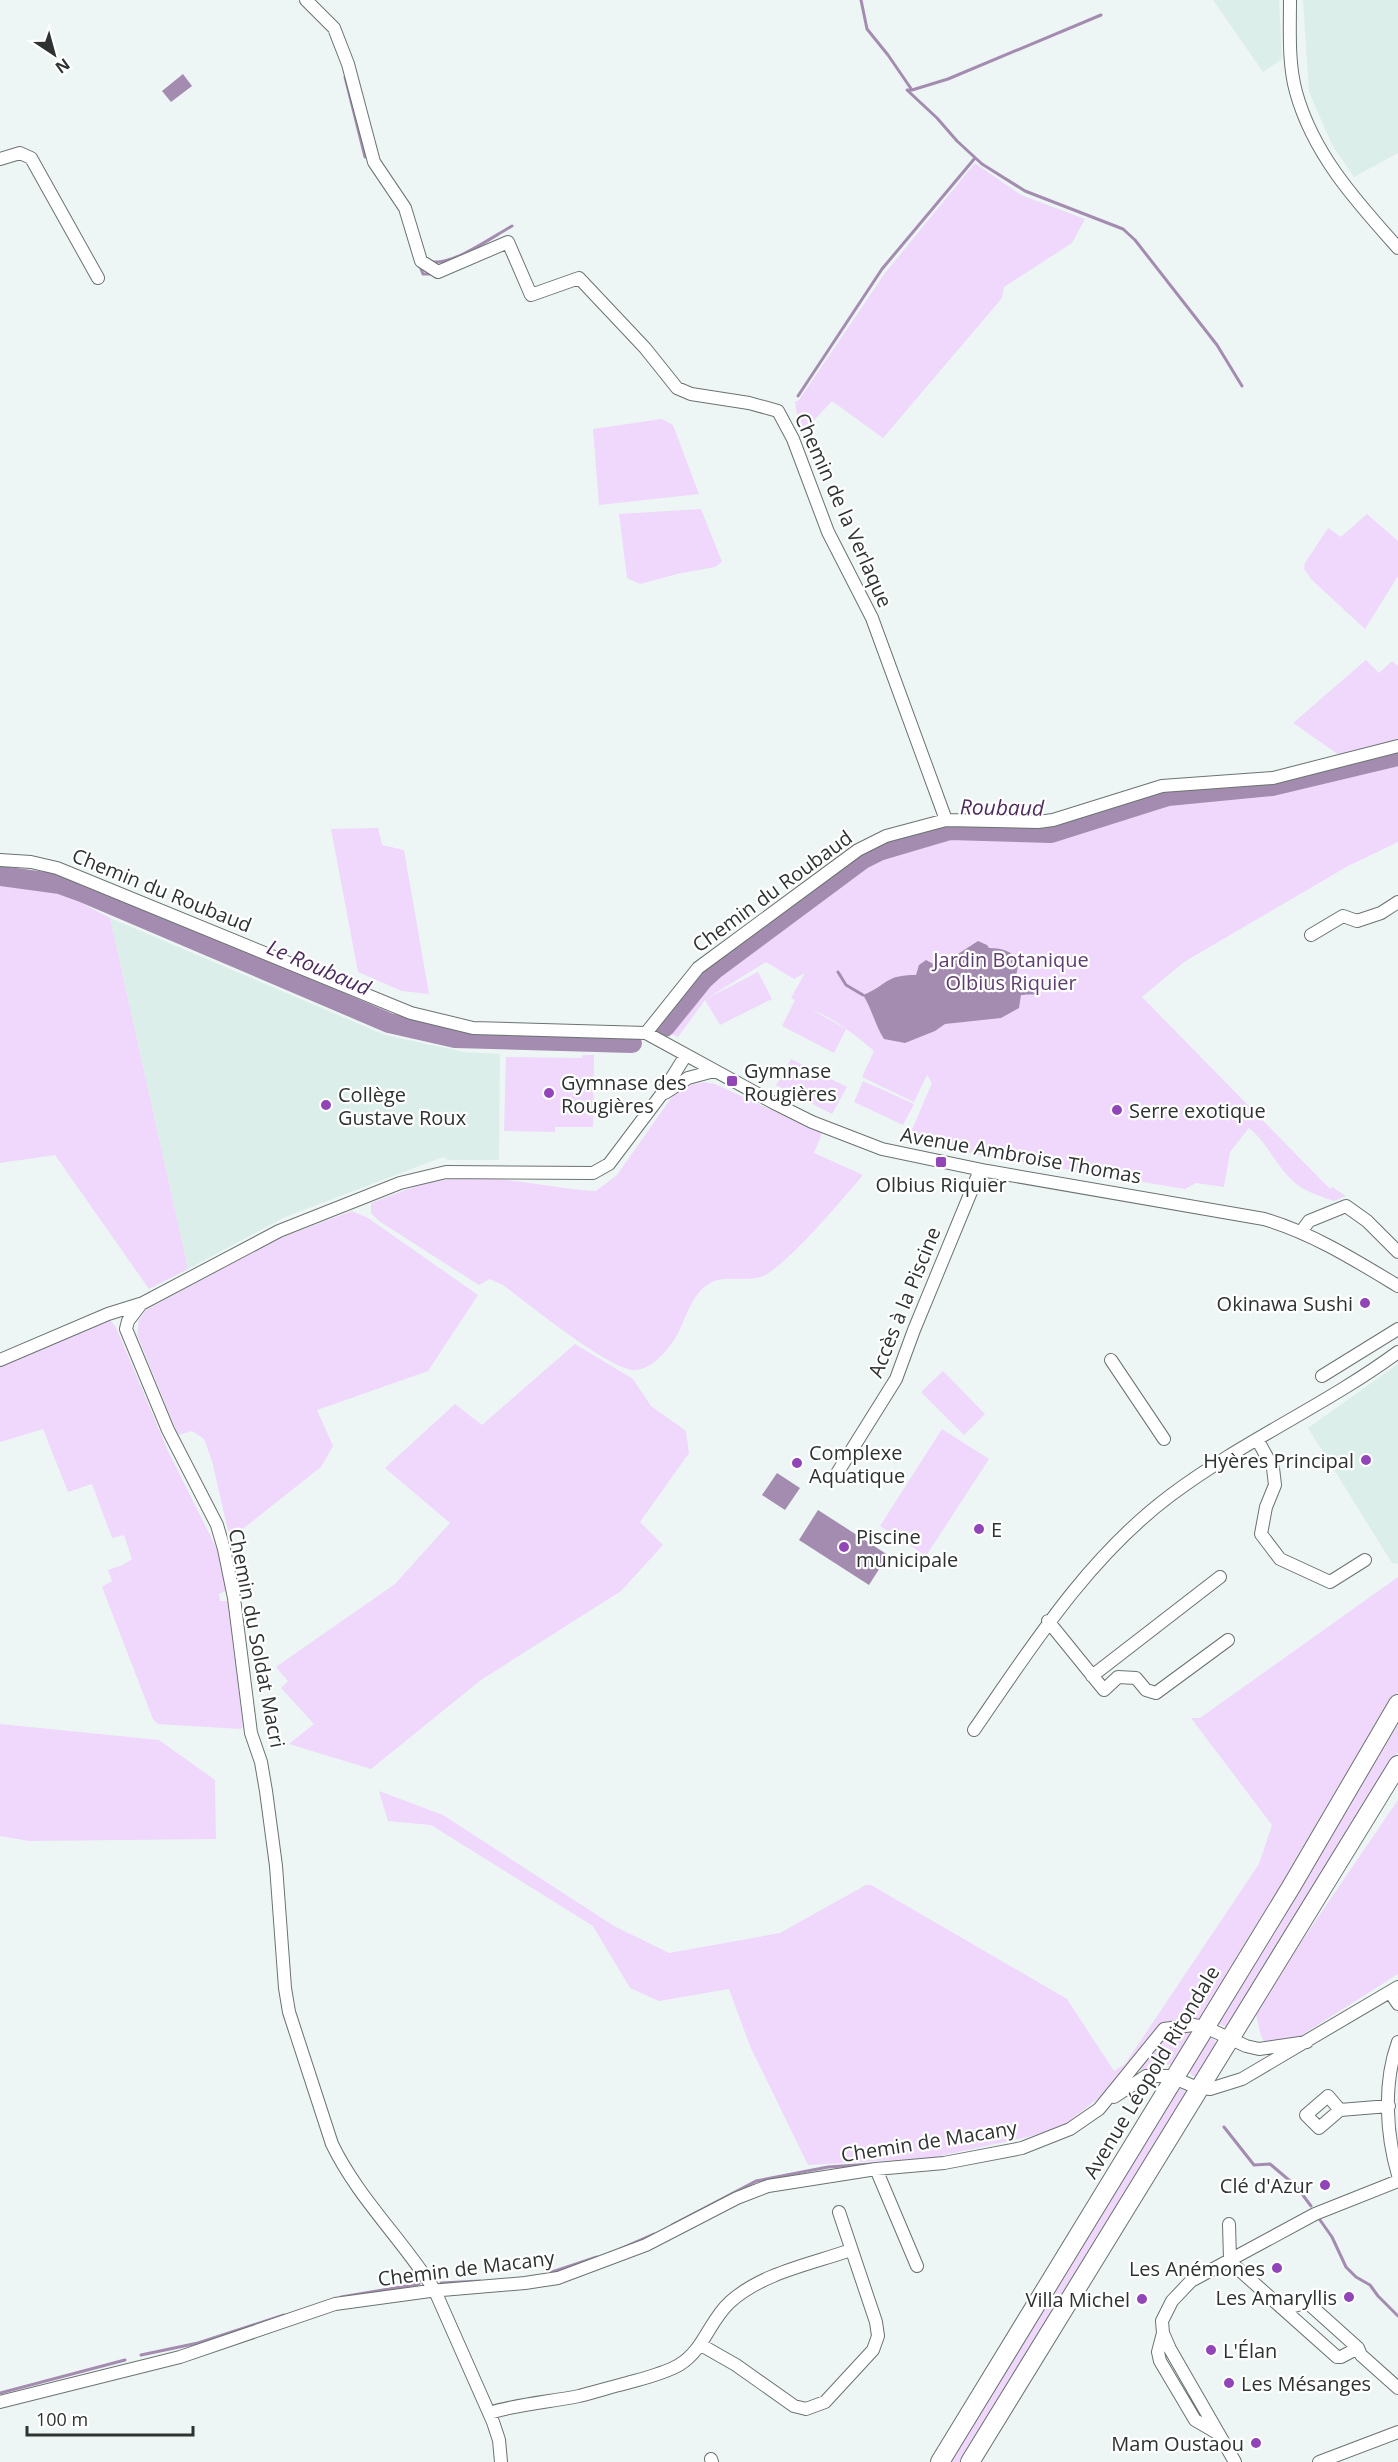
<svg xmlns="http://www.w3.org/2000/svg" width="1398" height="2462" font-family="'Open Sans',sans-serif">
<rect width="100%" height="100%" fill="#edf6f4"/>
<path fill="#dbeeea" d="M1213,0H1279L1282,59L1263,72Z
M1303,0H1398V153L1354,177L1332,145L1309,92Z
M110,918L385,1035L464,1052L500,1054L499,1160H448L443,1157L285,1217L188,1269Z
M1398,1364V1564L1392,1563L1308,1428Z"/>
<path fill="#efd8fc" d="M975,163L1021,195L1085,219L1072,243L1004,287L1002,298L883,438L832,401L800,435L795,402L799,400L885,273Z
M662,419L673,425L699,494L599,505L593,429Z
M701,509L722,562L715,567L677,574L640,584L627,578L619,514Z
M1367,514L1398,541V576L1365,629L1312,580L1304,569L1305,563L1328,528L1341,537Z
M1366,660L1379,673L1392,661L1398,666V739L1339,755L1293,723Z
M1398,763V842L1348,866L1184,962L1142,997L1330,1189L1332,1187L1346,1196L1334,1201C1323,1197 1309,1193 1299,1186C1278,1171 1269,1144 1249,1128L1230,1152L1224,1187L1196,1183L1185,1189L985,1156L908,1139L932,1083L927,1075L914,1102L862,1077L874,1051C854,1034 835,1019 811,1009L846,1029L834,1053L782,1026L795,1000L791,998L805,973L794,979L766,962L706,999L758,972L772,999L720,1025L705,1000L678,1037L669,1033L715,978L872,862L949,838L973,836L1045,839L1069,835L1168,803L1275,794Z
M378,828L382,845L404,850L429,994L402,991L358,972L331,829Z
M0,883L59,891L110,918L188,1269L149,1289L55,1155L0,1163Z
M583,1055H594L593,1127H555V1132L504,1131L506,1057L582,1058Z
M791,1059L847,1087L832,1114L776,1085Z
M863,1081L914,1104L903,1125L854,1102Z
M704,1082L715,1084L822,1133L814,1153L863,1175C845,1196 782,1272 760,1277C744,1282 721,1274 707,1285C688,1298 685,1326 672,1343C663,1355 652,1368 636,1370C613,1373 526,1302 503,1285L490,1279L479,1285L379,1221L371,1213V1203C389,1197 408,1188 427,1183C482,1169 541,1188 596,1191L617,1175L674,1094L685,1086Z
M352,1211L368,1218L478,1295L428,1371L317,1410L333,1446L321,1467L230,1539L212,1461L204,1439L192,1431L178,1435L137,1335L139,1320L146,1310L277,1239Z
M106,1320L111,1321L116,1327L168,1451L220,1555L228,1590L219,1594L220,1601H229L243,1727L241,1729L158,1724L153,1719L102,1587L112,1581L108,1570L123,1565L132,1559L124,1535L112,1538L92,1484L68,1492L43,1429L0,1442V1362Z
M575,1344L633,1379L651,1406L686,1431L689,1453L640,1522L663,1545L621,1591L481,1680L371,1769L289,1744L314,1724L281,1688L288,1681L276,1667L395,1584L450,1523L385,1468L455,1404L482,1425Z
M943,1371L985,1414L964,1435L921,1392Z
M942,1429L989,1459L926,1556L880,1526Z
M1398,1577V1692L1177,2063L1142,2070L1127,2068L1100,2097L1064,2125L1032,2136L931,2158L808,2165L750,2046L729,1989L659,2001L630,1988L593,1926L431,1825L388,1821L379,1791L443,1815L614,1926L669,1953L780,1933L866,1885H871L1067,1999L1114,2071L1125,2064L1259,1864L1272,1825L1191,1718H1200Z
M0,1724L159,1740L215,1780L216,1839L29,1841L0,1836Z
M1398,1725V1752L1253,1990L1229,2028L1216,2023Z
M1398,1800V1974L1297,2038L1267,2045C1258,2037 1260,2022 1254,2011Z
M1208,2038H1212L1217,2043L1198,2076H1192L1188,2068Z
M1177,2087L1189,2094L964,2462H947Z"/>
<path fill="#a48cb1" d="M183,74L192,86L171,102L162,91Z
M978,941L987,945L989,948C1001,948 1012,951 1019,961L1016,976L1019,989L1025,991V995H1021L1019,1008L1001,1018L945,1024L935,1031L905,1043L884,1039C875,1025 872,1009 863,995C888,985 884,975 916,975L919,965L926,960L937,966L941,965Z
M777,1473L800,1488L785,1510L762,1495Z
M818,1510L888,1555L869,1585L799,1540Z"/>
<g fill="none" stroke-linecap="round" stroke-linejoin="round">
<path stroke="#a48cb1" stroke-width="3" d="M861,0L867,29L888,55L912,90H907L937,118L957,141L982,164L1025,191L1123,229L1135,240L1217,345L1242,386
M345,77L365,157
M912,90L948,79L1101,15
M433,262C455,264 492,237 512,226
M420,266L423,274H431
M798,396L882,269L975,158
M838,972L846,985L863,995
M1025,993H1034
M1224,2127L1254,2165L1270,2164L1296,2186L1311,2206
M1320,2220L1332,2237L1346,2267L1356,2277L1370,2285L1378,2296L1398,2316
M672,2225L756,2181L828,2167L872,2164
M620,2249L654,2234
M546,2274L597,2257
M441,2283L480,2281
M341,2297L419,2284
M141,2355L198,2343L284,2315
M0,2393L125,2360"/>
<path stroke="#a48cb1" stroke-width="20" d="M0,876L60,884L82,892L389,1023L455,1038L632,1043
M665,1027L703,980L715,969L863,859L879,851L950,830L1051,833L1168,796L1272,786L1398,756"/>
<defs>
<path id="minor" d="M306,0L334,28L348,64L374,162L405,208L421,261L438,272L508,242L531,295L579,278L645,348L677,388L691,394L749,403L778,411L793,439L828,532L872,618L946,820
M1290,0C1290,30 1288,63 1296,92C1313,154 1356,201 1398,248
M0,159L20,153L31,158L98,278
M0,860L31,862L57,868L411,1013L473,1028L646,1033L776,1104L812,1122L882,1149L987,1171L1264,1219C1312,1233 1355,1260 1398,1286
M1311,935L1343,916L1357,921L1381,913L1398,902
M646,1033L698,968L858,850L886,836L946,820L1038,822L1053,820L1162,786L1273,778L1398,746
M665,1093L688,1078L714,1071
M1301,1232L1309,1221L1346,1206L1367,1221L1398,1252
M0,1360L108,1314L140,1304
M1111,1360L1164,1439
M1322,1376L1398,1329
M1257,1439L1273,1468L1275,1485L1266,1507L1261,1534L1280,1559L1330,1582L1365,1560
M836,1475L896,1379L914,1330L980,1170
M1048,1621L1104,1690L1118,1677L1136,1678L1146,1690L1156,1693L1228,1640
M1092,1676L1220,1577
M974,1730C1032,1646 1088,1557 1171,1495C1243,1441 1326,1405 1398,1352
M1390,1992L1398,2004
M1398,2042C1383,2083 1386,2134 1398,2175
M1114,2097L1146,2076H1169L1193,2086L1210,2089L1242,2079L1398,1987
M1340,2110L1319,2128L1306,2115L1328,2096L1340,2110L1389,2106
M876,2169L917,2266
M1229,2224L1230,2259L1236,2267L1337,2357H1341L1358,2348L1361,2355L1398,2388
M1284,2309L1304,2303L1309,2304L1358,2348
M1163,2333L1170,2349L1235,2462
M701,2345L736,2365L794,2406L806,2409L825,2402L873,2350L878,2336L876,2322L839,2212
M0,2402L180,2357L335,2304L430,2291L525,2283L558,2278L646,2245L737,2198L768,2186L876,2169L944,2163L1022,2148L1070,2129L1099,2109L1164,2029L1193,2025L1205,2027L1246,2046L1259,2049L1307,2042
M489,2413C518,2404 549,2402 579,2396C595,2392 611,2387 627,2383C645,2378 663,2374 679,2365C704,2350 709,2321 730,2302C762,2273 811,2264 851,2250
M1219,2434L1195,2420L1160,2361L1158,2352L1163,2333L1162,2321L1172,2301L1191,2281L1315,2214L1398,2181
M711,2459L712,2462
M501,2462L499,2440L493,2422L435,2291C403,2240 358,2198 332,2144L289,2012L285,1988L276,1866L266,1791L261,1762L251,1733L234,1598L224,1549L217,1525L168,1430L126,1329L128,1321L141,1304L279,1231L400,1183L446,1172L593,1173L609,1164L661,1095L686,1055
M1319,2462L1398,2432"/>
<path id="highway" d="M940,2462L1291,1887L1398,1704
M970,2462L1398,1765"/>
</defs>
<use href="#minor" stroke="#6b7371" stroke-width="14"/>
<use href="#highway" stroke="#6b7371" stroke-width="20"/>
<use href="#minor" stroke="#fff" stroke-width="12"/>
<use href="#highway" stroke="#fff" stroke-width="18"/>
</g>
<g fill="#9245b6" stroke="#fff" stroke-width="2">
<rect x="726" y="1075" width="12" height="12" rx="3"/>
<circle cx="549" cy="1093" r="6"/>
<circle cx="326" cy="1105" r="6"/>
<circle cx="1117" cy="1110" r="6"/>
<rect x="935" y="1156" width="12" height="12" rx="3"/>
<circle cx="1365" cy="1303" r="6"/>
<circle cx="1366" cy="1460" r="6"/>
<circle cx="797" cy="1463" r="6"/>
<circle cx="979" cy="1529" r="6"/>
<circle cx="844" cy="1547" r="6"/>
<circle cx="1325" cy="2185" r="6"/>
<circle cx="1277" cy="2268" r="6"/>
<circle cx="1349" cy="2297" r="6"/>
<circle cx="1142" cy="2299" r="6"/>
<circle cx="1211" cy="2350" r="6"/>
<circle cx="1229" cy="2383" r="6"/>
<circle cx="1256" cy="2443" r="6"/>
</g>
<g text-anchor="middle" dominant-baseline="central" stroke-width="4.5" stroke-linejoin="round" paint-order="stroke">
<g font-size="20" fill="#2e3231" stroke="#fff">
<text transform="translate(844 510) rotate(66)">Chemin de la Verlaque</text>
<text transform="translate(162 890) rotate(22)">Chemin du Roubaud</text>
<text transform="translate(772 891) rotate(-36)">Chemin du Roubaud</text>
<text transform="translate(1021 1155) rotate(10)">Avenue Ambroise Thomas</text>
<text transform="translate(904 1302) rotate(-68)">Accès à la Piscine</text>
<text transform="translate(257 1638) rotate(79)">Chemin du Soldat Macri</text>
<text transform="translate(1151 2072) rotate(-59)">Avenue Léopold Ritondale</text>
<text transform="translate(929 2141) rotate(-9)">Chemin de Macany</text>
<text transform="translate(466 2268) rotate(-7)">Chemin de Macany</text>
</g>
<g font-size="20" fill="#5f3e6f" stroke="#fff">
<text x="1011" y="959">Jardin Botanique<tspan x="1011" dy="23">Olbius Riquier</tspan></text>
</g>
<g font-size="20" fill="#2e3231" stroke="#fff" text-anchor="start">
<text x="744" y="1070">Gymnase<tspan x="744" dy="23">Rougières</tspan></text>
<text x="561" y="1082">Gymnase des<tspan x="561" dy="23">Rougières</tspan></text>
<text x="338" y="1094">Collège<tspan x="338" dy="23">Gustave Roux</tspan></text>
<text x="1129" y="1110">Serre exotique</text>
<text x="941" y="1184" text-anchor="middle">Olbius Riquier</text>
<text x="1353" y="1303" text-anchor="end">Okinawa Sushi</text>
<text x="809" y="1452">Complexe<tspan x="809" dy="23">Aquatique</tspan></text>
<text x="1354" y="1460" text-anchor="end">Hyères Principal</text>
<text x="991" y="1529">E</text>
<text x="856" y="1536">Piscine<tspan x="856" dy="23">municipale</tspan></text>
<text x="1313" y="2185" text-anchor="end">Clé d'Azur</text>
<text x="1265" y="2268" text-anchor="end">Les Anémones</text>
<text x="1337" y="2297" text-anchor="end">Les Amaryllis</text>
<text x="1130" y="2299" text-anchor="end">Villa Michel</text>
<text x="1223" y="2350">L'Élan</text>
<text x="1241" y="2383">Les Mésanges</text>
<text x="1244" y="2443" text-anchor="end">Mam Oustaou</text>
</g>
<g font-size="21" font-style="italic" fill="#4d2c5d" stroke="#fff">
<text transform="translate(1002 807) rotate(1)">Roubaud</text>
<text transform="translate(319 967) rotate(23)">Le Roubaud</text>
</g>
</g>
<g transform="translate(54 54) rotate(144)" stroke="#ffffff" stroke-width="4.5" paint-order="stroke">
<path d="M0-4.5L10 22L0 15L-10 22Z" fill="#2e3231"/>
<text y="-9" font-size="16" font-weight="bold" text-anchor="middle" fill="#2e3231">N</text>
</g>
<path d="M27 2426v9h166v-9" fill="none" stroke="#2e3231" stroke-width="3"/>
<text x="36" y="2426" font-size="18" fill="#2e3231" stroke="#ffffff" stroke-width="4.5" paint-order="stroke">100 m</text>
</svg>
